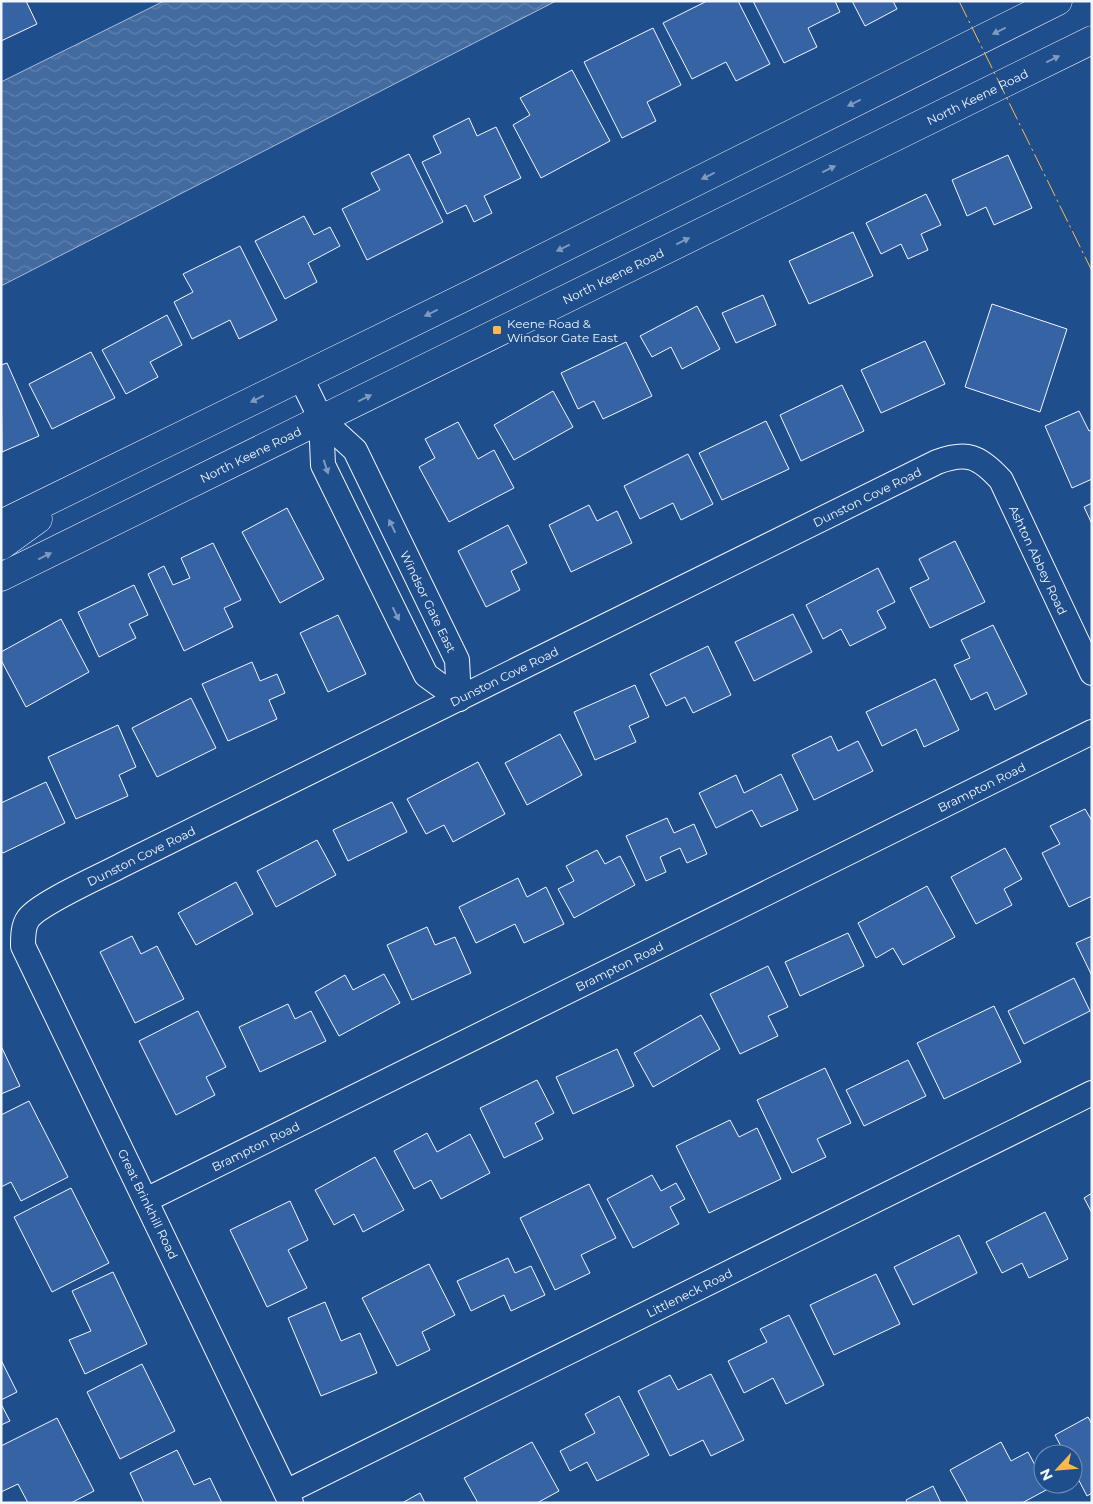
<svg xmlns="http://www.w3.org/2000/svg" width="1093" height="1504" font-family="Montserrat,sans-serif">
<defs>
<pattern id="water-waves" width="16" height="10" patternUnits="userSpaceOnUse" patternTransform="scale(1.25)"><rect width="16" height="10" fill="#446ba0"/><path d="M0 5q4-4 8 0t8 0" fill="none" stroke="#5f81ae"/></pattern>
</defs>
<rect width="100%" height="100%" fill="#1f4e8c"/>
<path fill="url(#water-waves)" stroke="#a8bbd7" d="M164,1H556L1,286V82Z"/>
<path fill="#3563a3" stroke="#f2f6ff" d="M1,1H26L37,24L1,41Z
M707,1H738L770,64L736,81L726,62L692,79L663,23Z
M753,1H835L840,12L808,28L817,47L784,63Z
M852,1H893L897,9L865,26Z
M653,28L681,85L647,102L656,121L622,138L584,62Z
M572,70L610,141L541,178L513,125L530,115L520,98Z
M469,118L477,136L496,127L521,178L484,196L492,213L474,222L466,205L447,214L422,162L441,153L433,136Z
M409,154L443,222L367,260L342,209L380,190L371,173Z
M1008,155L1032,208L994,225L986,207L967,216L952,180Z
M926,194L941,225L921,234L928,250L908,259L901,244L881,254L866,223Z
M304,216L314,235L330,227L340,246L308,263L317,282L285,299L255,241Z
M853,232L873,276L809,304L789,261Z
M240,246L277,320L239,339L230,320L192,339L174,302L193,292L183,274Z
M763,295L776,325L736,343L722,313Z
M992,304L1067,329L1040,412L965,387Z
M697,306L720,349L682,369L671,347L652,357L640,336Z
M167,315L182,345L150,362L158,377L126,394L102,350Z
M925,341L945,384L881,413L861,370Z
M626,342L652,396L603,419L594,401L578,409L561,373Z
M91,352L115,398L52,429L29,384Z
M7,363L39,436L2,452L1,365Z
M842,385L864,431L801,461L780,415Z
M553,391L573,427L514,460L494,425Z
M1079,411L1089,431L1092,430V479L1072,488L1045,426Z
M766,421L789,469L722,500L699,453Z
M458,422L478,459L494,450L514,488L449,522L419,467L435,458L425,439Z
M688,454L713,504L681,520L673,503L640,519L624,486Z
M1092,503V524L1084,507Z
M589,505L597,521L617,511L632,543L571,572L549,525Z
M287,508L324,579L280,603L242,532Z
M508,525L527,563L511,571L520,590L486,607L458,551Z
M955,541L985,602L930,628L910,588L929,579L919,559Z
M213,543L241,600L224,608L233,627L184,651L148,574L164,566L173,585L190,578L181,558Z
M878,568L895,602L877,611L886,628L850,646L841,629L823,639L806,605Z
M134,585L148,615L129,624L136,638L99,657L78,612Z
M793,614L812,652L754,681L735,642Z
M338,615L366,674L328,692L300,633Z
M61,619L89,672L26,707L1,660V652Z
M993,625L1027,694L995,710L987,692L971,700L954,665L970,658L961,640Z
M708,646L731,695L693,713L685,697L666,706L650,674Z
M252,662L260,681L277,674L285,693L269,700L277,719L228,741L202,684Z
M935,679L959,730L924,747L916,729L882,746L866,712Z
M635,685L649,717L629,726L636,742L595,760L574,712Z
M191,698L216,748L157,777L132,728Z
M118,725L136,767L119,775L128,796L76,819L48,757Z
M560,734L582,775L527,805L505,763Z
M831,736L838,751L858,741L873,771L814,800L792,755Z
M478,762L505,814L453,842L444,825L426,834L407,799Z
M781,774L798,810L761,827L752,810L716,828L699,793L736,775L744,793Z
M46,782L65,823L3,853L1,851V803Z
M392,802L407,832L348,861L333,830Z
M1085,809L1092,821V896L1069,907L1042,853L1060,844L1050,826Z
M667,818L674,833L694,824L707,854L687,863L680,848L660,857L666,872L646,881L626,836Z
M317,840L336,875L276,907L257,871Z
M1005,848L1022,879L1004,889L1012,905L976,924L951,877Z
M597,850L605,864L620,856L635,885L574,918L558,889L574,881L566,866Z
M518,878L527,897L546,887L564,924L524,943L515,924L476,943L459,907Z
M236,882L253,914L196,945L178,913Z
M927,886L955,937L903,965L893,948L876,958L858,923Z
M427,927L435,945L455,937L471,973L412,1000L387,945Z
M848,933L864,966L800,996L785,962Z
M132,936L141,954L157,946L184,999L135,1023L100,952Z
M1092,936V976L1076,943Z
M768,966L788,1007L768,1016L778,1036L740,1054L710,994Z
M384,974L400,1003L339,1036L315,992L345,975L353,990Z
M1074,978L1090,1011L1024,1044L1008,1011Z
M288,1004L295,1019L311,1011L326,1041L260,1072L239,1027Z
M994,1006L1021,1062L944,1099L917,1043Z
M198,1011L226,1067L206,1077L215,1095L176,1115L139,1041Z
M701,1015L720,1049L653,1087L634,1053Z
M1,1046L20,1086L1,1094Z
M617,1049L634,1086L573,1114L556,1077Z
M908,1060L926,1096L864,1126L846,1090Z
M825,1068L851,1123L817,1139L826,1157L792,1173L757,1100Z
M537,1080L554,1113L535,1123L543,1139L504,1158L480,1108Z
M29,1101L68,1177L21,1201L11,1182L1,1187V1115Z
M730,1120L739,1137L757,1128L781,1179L709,1213L676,1146Z
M427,1133L437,1152L470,1134L490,1173L441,1199L431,1180L414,1189L394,1151Z
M375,1157L404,1210L363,1232L354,1214L334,1225L315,1190Z
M652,1175L661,1191L676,1183L685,1199L670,1207L679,1224L633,1248L607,1199Z
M589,1184L616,1238L581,1255L590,1273L555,1290L520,1218Z
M71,1188L109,1263L52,1292L14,1217Z
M1092,1193V1213L1084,1198Z
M290,1201L308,1240L288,1250L307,1288L267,1307L230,1230Z
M1045,1212L1068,1259L1029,1278L1022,1263L1002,1273L986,1242Z
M959,1235L977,1273L913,1305L894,1267Z
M508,1258L515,1273L531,1266L545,1295L511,1311L504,1295L471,1311L457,1281Z
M429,1264L455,1315L422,1332L430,1350L397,1366L362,1298Z
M113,1272L147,1344L85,1374L69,1340L91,1331L72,1291Z
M876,1274L900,1324L834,1355L810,1305Z
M325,1302L341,1341L360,1333L377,1373L321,1396L288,1318Z
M789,1315L824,1385L786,1404L773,1378L744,1393L728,1361L767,1342L760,1329Z
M1,1360L17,1392L1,1400Z
M142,1364L175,1431L120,1459L87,1392Z
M711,1374L744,1440L711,1456L703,1440L670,1456L638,1391L670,1375L678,1390Z
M619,1396L649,1455L597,1481L587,1462L570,1471L560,1451L595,1433L585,1414Z
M1,1404L10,1421L1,1425Z
M1088,1417L1092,1424V1493L1087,1496L1073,1469V1454H1065L1055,1435Z
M57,1418L94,1491L71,1503H28L18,1484L1,1492V1446Z
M532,1442L559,1491L537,1503H478L464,1478Z
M1001,1442L1011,1461L1028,1452L1043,1480V1484H1045L1048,1489L1022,1503H968L950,1470Z
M177,1450L194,1485L210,1478L222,1503H144L130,1473Z
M933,1486L941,1503H907L906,1500Z
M420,1493L425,1503H402Z"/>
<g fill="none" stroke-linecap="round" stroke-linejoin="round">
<defs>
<g id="minor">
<path id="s1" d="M301,378L321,419L355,450L457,660L459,699"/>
<path d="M321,419L323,465L426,675L459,699"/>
<path id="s2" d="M146,1200L1092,732"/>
<path id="s3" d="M286,1492L1092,1093"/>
<path id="s4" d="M291,1503L23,946C23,937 23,926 28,919C39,903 104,875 124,864L937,462C967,451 979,456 1001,480L1092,673"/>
</g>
<g id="secondary">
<path d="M1,524L475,292L1058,1"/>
<path d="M1,546L38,519"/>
<path id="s5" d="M1,577L1092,40"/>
</g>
</defs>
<use href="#minor" stroke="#f2f6ff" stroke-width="26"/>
<use href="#secondary" stroke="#f2f6ff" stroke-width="29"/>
<use href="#minor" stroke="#1f4e8c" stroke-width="24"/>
<use href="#secondary" stroke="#1f4e8c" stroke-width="28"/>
<path stroke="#ffb74d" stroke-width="1" stroke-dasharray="18 4 2.5 4" stroke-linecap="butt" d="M959,1L1092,271"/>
</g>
<defs><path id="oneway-solid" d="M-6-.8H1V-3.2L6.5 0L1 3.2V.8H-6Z" transform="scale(1.25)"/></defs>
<g fill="#7e9ac0">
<use href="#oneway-solid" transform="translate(999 31) rotate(154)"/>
<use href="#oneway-solid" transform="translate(1053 59) rotate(-26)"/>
<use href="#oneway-solid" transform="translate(854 103) rotate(154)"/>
<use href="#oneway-solid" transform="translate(829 169) rotate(-26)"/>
<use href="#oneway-solid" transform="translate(708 176) rotate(154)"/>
<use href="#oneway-solid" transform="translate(683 241) rotate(-26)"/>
<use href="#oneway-solid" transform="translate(563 248) rotate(154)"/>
<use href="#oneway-solid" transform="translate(431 313) rotate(154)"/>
<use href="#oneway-solid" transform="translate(365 398) rotate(-26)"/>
<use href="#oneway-solid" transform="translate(257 399) rotate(154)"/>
<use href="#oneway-solid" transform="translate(326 467) rotate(72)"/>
<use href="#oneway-solid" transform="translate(392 526) rotate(-116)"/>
<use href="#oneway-solid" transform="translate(45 556) rotate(-26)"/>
<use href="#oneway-solid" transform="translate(396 614) rotate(64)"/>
</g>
<rect fill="#ffb74d" stroke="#1f4e8c" stroke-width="2" x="492" y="325" width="10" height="10" rx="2.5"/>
<g text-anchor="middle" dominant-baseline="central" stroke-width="4" stroke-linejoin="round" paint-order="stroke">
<g font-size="12" fill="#f2f6ff" stroke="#1f4e8c">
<text stroke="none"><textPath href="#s5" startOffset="1088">North Keene Road</textPath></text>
<text stroke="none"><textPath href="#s5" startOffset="682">North Keene Road</textPath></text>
<text stroke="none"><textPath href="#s5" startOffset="278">North Keene Road</textPath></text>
<text stroke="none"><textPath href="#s4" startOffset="1586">Dunston Cove Road</textPath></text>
<text stroke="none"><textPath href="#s4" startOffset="1825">Ashton Abbey Road</textPath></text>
<text stroke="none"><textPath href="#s1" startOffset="260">Windsor Gate East</textPath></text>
<text stroke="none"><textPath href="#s4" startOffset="1181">Dunston Cove Road</textPath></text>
<text stroke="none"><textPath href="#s2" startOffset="932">Brampton Road</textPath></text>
<text stroke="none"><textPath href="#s4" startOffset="776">Dunston Cove Road</textPath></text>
<text stroke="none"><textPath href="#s2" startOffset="528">Brampton Road</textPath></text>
<text stroke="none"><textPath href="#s2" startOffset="122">Brampton Road</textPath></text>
<text transform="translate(148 1204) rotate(64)">Great Brinkhill Road</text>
<text stroke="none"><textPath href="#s3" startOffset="450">Littleneck Road</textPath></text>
</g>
<g font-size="12" fill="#f2f6ff" stroke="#1f4e8c" text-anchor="start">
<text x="507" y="323">Keene Road &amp;<tspan x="507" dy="14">Windsor Gate East</tspan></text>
</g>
</g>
<rect width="1093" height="1504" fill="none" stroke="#f2f6ff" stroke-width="5"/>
<g transform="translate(1058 1469) rotate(244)"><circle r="24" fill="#1f4e8c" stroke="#7391ba"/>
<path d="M0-4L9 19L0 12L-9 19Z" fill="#ffb74d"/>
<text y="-8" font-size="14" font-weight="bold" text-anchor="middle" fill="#f2f6ff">N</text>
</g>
</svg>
